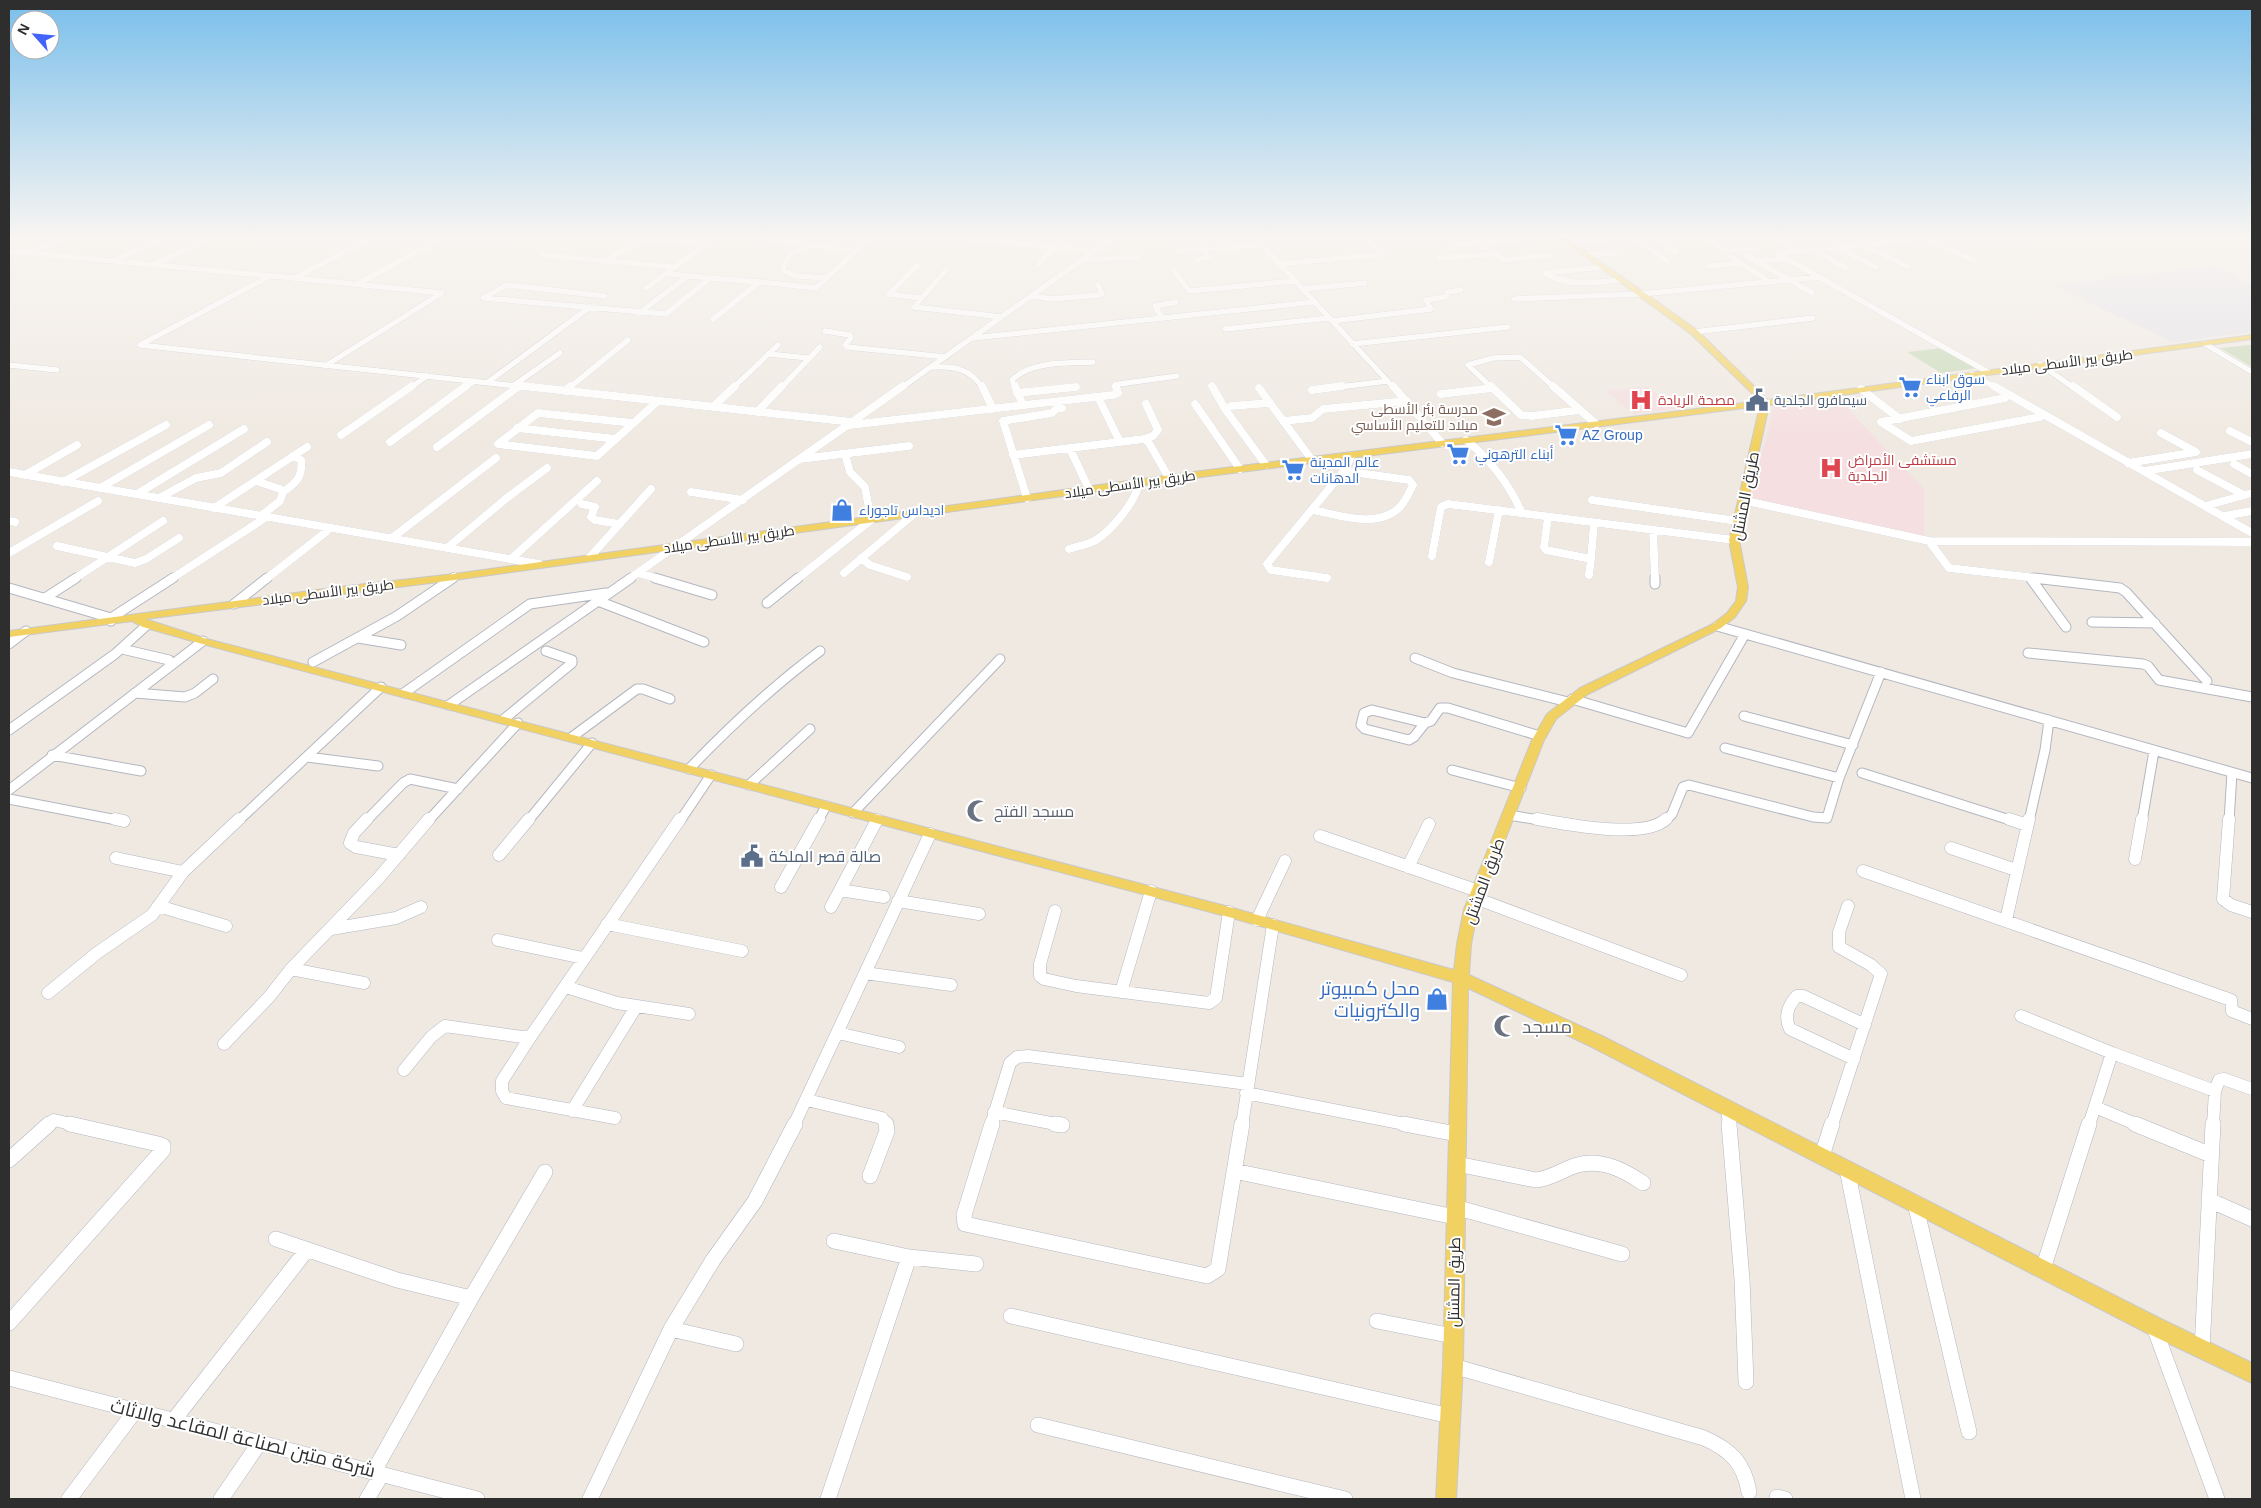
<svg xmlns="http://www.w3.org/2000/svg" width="2261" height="1508" font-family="Arial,Cairo,sans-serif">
<rect width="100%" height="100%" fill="#efe9e1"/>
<path fill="#e3e1e8" d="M2216,266L2243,277L2237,279L2252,285V332L2173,342L2052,285Z"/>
<path fill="#f5dfe0" d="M1646,386L1676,409L1634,414L1606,391Z
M1841,402L1924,489V538L1748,500L1764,447L1774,406Z"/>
<path fill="#c8d9b8" d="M2250,345L2252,346V367L2220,348Z
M1943,348L1978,368L1941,373L1907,352Z"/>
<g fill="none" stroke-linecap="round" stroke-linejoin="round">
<defs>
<path id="minor-far4" d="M531,235L548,236
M727,235L856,250L873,235
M922,235L1095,250
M1253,235L1394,388
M1703,235L1725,250L1755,249
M1952,235L1778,254L1988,372
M872,236L891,235
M1654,236L1676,252
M1634,237L1667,261
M1197,238L1208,249
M1707,238L1743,236
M1925,238L1975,261
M642,239L706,244
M1777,239L1799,251
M1480,242L1504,260L1549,255
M1567,242L1658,235
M1451,245L1558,236
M1864,245L1907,266
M809,246L791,253L783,267L784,271L796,276L827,278
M1837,247L1876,267
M1814,250L1846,268
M9,251L294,278L377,235
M1177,251L1262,245
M32,252L63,239
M543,255L674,267
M1586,255L1616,253
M1746,255L1812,293
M1729,256L1770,282
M1440,258L1496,254
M1082,260L1138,257
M1197,260L1208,257L1204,250
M113,261L172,235
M605,261L647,236
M1755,261L1787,259
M1039,264L1066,235
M1280,264L1383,254L1364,235
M152,265L216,236
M918,265L889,294L920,298
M1709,266L1740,263
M1602,267L1545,273C1569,287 1594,283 1620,280
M946,270L914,307L1002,317
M1174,270L1189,291L1295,281
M270,276L140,345L535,388
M294,278L442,293
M710,278L760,282L713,319
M760,282L816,288L856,250
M358,284L446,235
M646,288L668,272
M1302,289L1365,283
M605,296L507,285L483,298L666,314L710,278L670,274L668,272L718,235
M1032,296L1052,299L1099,295L1102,294L1098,285
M1514,299L1641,294L1819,277
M1431,309L1426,300L1445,297L1448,292L1461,290
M638,314L688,276
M1162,318L1155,306L1176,302
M1332,321L1431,309
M1225,329L1329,318
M825,331L850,335L851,338L845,345L847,347L946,357
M1694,332L1813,318
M973,338L1314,302
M1352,344L1508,327
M2205,344L2252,372
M768,354L809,358
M2040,364L2074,388
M9,365L57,370
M325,366L442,293
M933,367C955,366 970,369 983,388
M1972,374L1996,388
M488,382L590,307
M514,385L560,353
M1212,386L1213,388
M410,388L427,376
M465,388L474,381
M518,388L520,386
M569,388L628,340
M733,388L778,345
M781,388L820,347
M901,388L1117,235
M1015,388L1012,380C1030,361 1069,363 1093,362
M1069,388L1076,387
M1115,388L1119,384L1177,376
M1331,388L1388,381
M1492,388L1468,365L1493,358L1520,357L1555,388"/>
<path id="minor-far3" d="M523,386L852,422
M982,386L993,409
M1015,386L1023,405
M1212,386L1225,409L1266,465
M1393,386L1442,443
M1491,386L1521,415L1532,416L1580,410
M1553,386L1596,424
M1994,386L2252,533
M2073,386L2117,417
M1259,388L1312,460
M1861,389L1900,419
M1312,390L1342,386
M565,391L571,386
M1017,393L1076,387
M1441,394L1493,388
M1098,397L1120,442
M2005,398L1881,422L1911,441L2040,417
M1195,404L1240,469
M713,407L735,386
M1225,409L1231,406L1269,403
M757,412L782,386
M1283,421L1312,418L1323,409L1407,401
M633,423L538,413L498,444L597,456L658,401
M850,425L1113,395L1118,393L1116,386
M517,428L616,439
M2230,431L2252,442
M341,435L412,386
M1144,439L1153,436L1158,430L1146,404
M1466,440C1491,460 1509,484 1522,513
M390,442L466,386
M437,447L519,386
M1070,449L1089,489
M1013,455L1144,439L1149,443L1169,478
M800,459L909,446
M2128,463L2196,452L2161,433
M2234,464L2252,474
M2197,470L2244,495
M2144,471L2252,454
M9,472L539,564
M25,475L77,445
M256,481L280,489L283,492L280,501L262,515
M63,482L166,425
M100,488L209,425
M283,492C296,483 303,477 301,460L293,456
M691,492L743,500
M137,494L244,429
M159,498L196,478L221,473L267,442
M1027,498L1003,421L1052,413L1057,408H1062
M1592,500L1737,521
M1742,500L1929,541L2252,542
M582,504L595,507L591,517L595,520L619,524
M2205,506L2252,493
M214,508L307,447
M1313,510C1339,515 1376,529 1399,508C1405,502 1409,493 1413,485L1409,480L1344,471
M2224,516L2252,511
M1548,517L1544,547L1546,550L1591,559L1589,575
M9,521L15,522
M1653,530L1655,579
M392,538L496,458
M1929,541L1949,568L2044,579
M57,546L135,563L146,559L179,538
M447,548L508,497L547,468
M1069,549C1078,546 1088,545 1096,540C1111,531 1134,503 1138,487L1134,484
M9,553L98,501
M1432,556L1441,507L1448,504L1734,540
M590,557L651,489
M861,558L870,565L907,577
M511,559L597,481
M1591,559L1594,523
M1489,562L1499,510
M638,573L659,579
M844,573L914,514
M1327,578L1271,570L1267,564L1347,467L1351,456
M74,579L163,521
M171,579L262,520
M266,579L326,532
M451,579L454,577
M629,579L903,386
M797,579L871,520L865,487L850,472L845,454"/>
<path id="minor-far2" d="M655,578L712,595
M1655,578V584
M2034,578L2120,588L2126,592L2207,681
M2031,579L2066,627
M9,588L111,618V621
M45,598L76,578
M598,601L704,642
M767,603L798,578
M234,604L267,578
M111,618L173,578
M2092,622L2155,623
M1717,626L2252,778
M358,638L401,645
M9,644L26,631
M122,649L169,660
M2028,653L2143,664L2148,666L2159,680L2252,697
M1415,658L1453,673L1568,702
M313,662L397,616L453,578
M135,693L185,697L195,693L213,679
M404,693L530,604L606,593
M1572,699L1688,733L1745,634
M449,705L631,578
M1372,710L1425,723L1414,737L1409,740L1365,729L1361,725L1364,713Z
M1744,716L1853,745
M504,719L572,663V660L546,651
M1425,723L1431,721L1440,708H1448L1540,736
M9,730L115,654L147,625
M572,737L637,689H643L670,699
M1725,748L1839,778
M52,755L141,771
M307,757L378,766
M689,769C730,726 772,687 820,651
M1452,770L1521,788
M1862,773L2013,821
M749,785L810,729
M9,790L203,641
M9,799L122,821
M853,813L1000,659
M1509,815L1545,821
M238,821L381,687
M366,821L403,783L410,779L458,789
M428,821L518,723
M528,821L592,743
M680,821L711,775
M818,821L826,806
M1665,821L1672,814L1683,787L1689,785L1813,817L1827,818L1839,778L1881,672
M2029,821L2045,750L2049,720
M2142,821L2154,751
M2229,821L2232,773"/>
<path id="minor-far1" d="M115,819L124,821
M367,819L354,833L350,843L356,847L399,855
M1537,819C1566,824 1644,840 1666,819
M2009,819L2027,825
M2229,819L2223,899L2231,905L2252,912
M1320,836L1478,891
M1951,848L2016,870
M499,855L529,819
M116,858L183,872
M2135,859L2142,819
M1408,867L1429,824
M1863,871L2231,1000L2232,1011L2252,1019
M781,887L819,819
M840,890L884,897
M1475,898L1681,975
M898,901L979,914
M158,906L226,926
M831,907L877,820
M1055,911L1040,964V976L1044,979L1076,986L1209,1003L1216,998L1229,912
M1257,920L1285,861
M2006,920L2029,819
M607,924L742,951
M331,929L396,918L421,907
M498,940L583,958
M291,969L364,983
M865,973L951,985
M566,987L617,1003L689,1014
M1121,992L1151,891
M48,993L97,953L152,915L183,872L239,819
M2021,1016L2112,1053L2089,1125
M838,1033L899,1047
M531,1036L502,1081V1091L506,1098L615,1118
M224,1044L269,997L291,969L377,880L429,819
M2112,1053L2215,1091L2219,1080L2224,1079L2252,1089
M1854,1059L1790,1029C1784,1017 1788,1005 1797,996H1803L1865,1025
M404,1070L431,1037L445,1026L522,1037L531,1036L680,819
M1246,1093L1410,1125
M807,1100L882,1118L887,1125
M2095,1107L2138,1125
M1727,1108L1729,1125
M572,1111L636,1007
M994,1112L1061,1125
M47,1125L54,1120L75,1125
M794,1125L930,834
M991,1125L1010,1063L1017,1057L1028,1056L1248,1084
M1242,1125L1273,925
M1832,1125L1881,974L1871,965L1839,947V932L1848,906
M2213,1125L2215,1091"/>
<path id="minor" d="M992,1124L964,1215L965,1224L1207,1276L1218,1269L1242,1124
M1055,1124L1062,1125
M1404,1124L1457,1134
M1729,1124L1742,1279L1746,1382
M2135,1124L2211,1155
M1822,1156L1832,1124
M9,1160L49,1124
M1457,1164L1536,1180C1548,1179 1558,1173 1569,1168C1596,1156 1621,1168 1643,1183
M1847,1169L1913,1499
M1234,1171L1455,1217
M870,1176L887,1131L886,1124
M2209,1200L2252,1219
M1915,1203L1969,1432
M1455,1207L1622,1254
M276,1239L397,1280L471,1298
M834,1241L909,1257
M2043,1269L2089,1124
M1011,1316L1450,1416
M1377,1321L1453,1336
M9,1323L163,1150V1146L158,1144L70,1124
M2154,1327L2217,1499
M671,1329L736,1344
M2202,1350L2213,1124
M1453,1366L1704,1438C1731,1450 1744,1463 1749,1492
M9,1378L477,1499
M173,1421L306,1251
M1038,1425L1345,1499
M374,1471L471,1298L545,1172
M1777,1497L1785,1499
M69,1499L135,1411
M221,1499L260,1442
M367,1499L382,1474
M590,1499L671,1329L713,1260L755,1201L795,1124
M828,1499L909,1257L976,1264"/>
<path id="major" d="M1555,235H1563L1697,330L1768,400L2252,335V339L1769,405L1739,540L1748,587L1746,601L1735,617L1721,628L1588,694L1556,719L1544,740L1478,909L1471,944L1469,975L1602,1036L2161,1319L2252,1363V1383L2147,1333L1590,1046L1468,988L1463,1366L1456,1499H1436L1443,1366L1453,982L1229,917L199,643L143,627L132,621L9,637V631L340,587L454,574L1201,471L1760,401L1691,334ZM1760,406L1729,540L1738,587L1736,601L1727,613L1713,624L1580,688L1547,714L1532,740L1464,909L1457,944L1454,970L1229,907L207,639L145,619L454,580L1201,477Z"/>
</defs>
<use href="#minor-far4" stroke="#b4b7c1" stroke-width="6"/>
<use href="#minor-far3" stroke="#b4b7c1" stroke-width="8"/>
<use href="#minor-far2" stroke="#b4b7c1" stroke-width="11"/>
<use href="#minor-far1" stroke="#b4b7c1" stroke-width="13"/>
<use href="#minor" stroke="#b4b7c1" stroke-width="16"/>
<use href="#major" stroke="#c9c9c9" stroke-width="2"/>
<use href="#minor-far4" stroke="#fff" stroke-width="5.5"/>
<use href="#minor-far3" stroke="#fff" stroke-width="8"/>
<use href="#minor-far2" stroke="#fff" stroke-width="9"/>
<use href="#minor-far1" stroke="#fff" stroke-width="12"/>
<use href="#minor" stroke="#fff" stroke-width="15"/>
<use href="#major" fill="#f2d163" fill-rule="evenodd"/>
</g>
<linearGradient id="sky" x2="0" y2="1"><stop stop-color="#7abfeb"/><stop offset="0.53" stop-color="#f8f5f2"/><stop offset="1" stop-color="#f8f5f2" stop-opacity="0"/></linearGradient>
<rect width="2261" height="446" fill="url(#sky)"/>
<defs>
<symbol id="supermarket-bare" viewBox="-9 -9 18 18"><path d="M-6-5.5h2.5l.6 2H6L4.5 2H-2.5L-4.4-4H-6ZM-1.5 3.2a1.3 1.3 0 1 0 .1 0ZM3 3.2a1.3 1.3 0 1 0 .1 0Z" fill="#3f7fe0" stroke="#fff" stroke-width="2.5" paint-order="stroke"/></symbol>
<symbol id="hospital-bare" viewBox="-9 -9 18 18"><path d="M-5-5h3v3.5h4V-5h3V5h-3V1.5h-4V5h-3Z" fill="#e0444e" stroke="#fff" stroke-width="2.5" paint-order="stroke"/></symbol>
<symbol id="civic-bare" viewBox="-9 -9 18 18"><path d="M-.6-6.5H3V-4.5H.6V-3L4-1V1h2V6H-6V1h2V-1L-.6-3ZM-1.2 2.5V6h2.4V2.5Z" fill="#5c6f8a" stroke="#fff" stroke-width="2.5" paint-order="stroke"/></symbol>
<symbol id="school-bare" viewBox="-9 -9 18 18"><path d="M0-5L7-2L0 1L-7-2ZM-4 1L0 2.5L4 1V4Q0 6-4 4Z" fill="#8d6e63" stroke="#fff" stroke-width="2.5" paint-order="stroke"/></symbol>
<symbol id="shop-bare" viewBox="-9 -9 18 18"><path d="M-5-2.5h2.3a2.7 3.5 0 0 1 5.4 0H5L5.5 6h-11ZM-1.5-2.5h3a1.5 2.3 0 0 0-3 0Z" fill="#3f7fe0" stroke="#fff" stroke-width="2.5" paint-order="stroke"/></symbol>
<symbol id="mosque-bare" viewBox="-9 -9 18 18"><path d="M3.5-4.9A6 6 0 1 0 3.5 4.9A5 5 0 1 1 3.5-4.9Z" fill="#6b7280" stroke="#fff" stroke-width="2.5" paint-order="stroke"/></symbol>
</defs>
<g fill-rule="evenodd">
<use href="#supermarket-bare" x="1894" y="371" width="32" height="32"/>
<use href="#hospital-bare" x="1625" y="384" width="32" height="32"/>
<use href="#civic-bare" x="1741" y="384" width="32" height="32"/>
<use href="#school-bare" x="1478" y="401" width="32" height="32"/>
<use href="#supermarket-bare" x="1550" y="419" width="32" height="32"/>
<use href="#supermarket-bare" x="1442" y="438" width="32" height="32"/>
<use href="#hospital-bare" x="1815" y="452" width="32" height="32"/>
<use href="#supermarket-bare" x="1277" y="454" width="32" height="32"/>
<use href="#shop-bare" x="826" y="494" width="32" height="32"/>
<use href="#mosque-bare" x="962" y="795" width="32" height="32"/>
<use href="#civic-bare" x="736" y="840" width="32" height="32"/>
<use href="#shop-bare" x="1421" y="983" width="32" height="32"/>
<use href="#mosque-bare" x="1489" y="1010" width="32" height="32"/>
</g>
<g text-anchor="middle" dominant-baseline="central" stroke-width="4" stroke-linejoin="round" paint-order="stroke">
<g font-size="14" fill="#2e2e2e" stroke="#fff">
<text transform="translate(2067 362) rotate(-7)">طريق بير الأسطى ميلاد</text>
<text transform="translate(1130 484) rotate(-8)">طريق بير الأسطى ميلاد</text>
<text transform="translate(729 539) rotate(-8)">طريق بير الأسطى ميلاد</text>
<text transform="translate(328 592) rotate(-7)">طريق بير الأسطى ميلاد</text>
</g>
<g font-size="14" fill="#366cbe" stroke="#fff" text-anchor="start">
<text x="1926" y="379">سوق ابناء<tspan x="1926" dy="16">الرفاعي</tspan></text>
<text x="1582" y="435">AZ Group</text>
<text x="1475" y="454">أبناء الترهوني</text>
<text x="1310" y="462">عالم المدينة<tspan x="1310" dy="16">الدهانات</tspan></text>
<text x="859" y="510">اديداس تاجوراء</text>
</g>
<g font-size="14" fill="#be3a42" stroke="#fff" text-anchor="start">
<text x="1658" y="400">مصحة الريادة</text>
<text x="1848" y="460">مستشفى الأمراض<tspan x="1848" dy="16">الجلدية</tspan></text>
</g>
<g font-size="14" fill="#4e5e75" stroke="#fff" text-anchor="start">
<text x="1774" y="400">سيمافرو الجلدية</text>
</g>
<g font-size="14" fill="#785e54" stroke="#fff" text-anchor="end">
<text x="1478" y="409">مدرسة بئر الأسطى<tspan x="1478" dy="16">ميلاد للتعليم الأساسي</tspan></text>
</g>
<g font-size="16" fill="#2e2e2e" stroke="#fff">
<text transform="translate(1745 496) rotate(-79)">طريق المشتل</text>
<text transform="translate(1484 881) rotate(-70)">طريق المشتل</text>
<text transform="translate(1454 1282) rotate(-89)">طريق المشتل</text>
</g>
<g font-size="16" fill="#5b616d" stroke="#fff" text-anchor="start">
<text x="994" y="811">مسجد الفتح</text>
</g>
<g font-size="16" fill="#4e5e75" stroke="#fff" text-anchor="start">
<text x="769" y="856">صالة قصر الملكة</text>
</g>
<g font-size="19" fill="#366cbe" stroke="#fff" text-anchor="end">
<text x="1420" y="988">محل كمبيوتر<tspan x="1420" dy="22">والكترونيات</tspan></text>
</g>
<g font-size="19" fill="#5b616d" stroke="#fff" text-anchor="start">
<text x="1522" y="1026">مسجد</text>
</g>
<g font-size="19" fill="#2e2e2e" stroke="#fff">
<text transform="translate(243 1438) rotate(14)">شركة متين لصناعة المقاعد والاثاث</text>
</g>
</g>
<rect width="2261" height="1508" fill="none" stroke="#2e2e2e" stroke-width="20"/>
<g transform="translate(35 35) rotate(297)"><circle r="24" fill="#ffffff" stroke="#ababab"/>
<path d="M0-4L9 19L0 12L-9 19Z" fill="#4264fb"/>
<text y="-8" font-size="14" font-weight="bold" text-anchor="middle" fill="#2e2e2e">N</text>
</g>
</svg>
